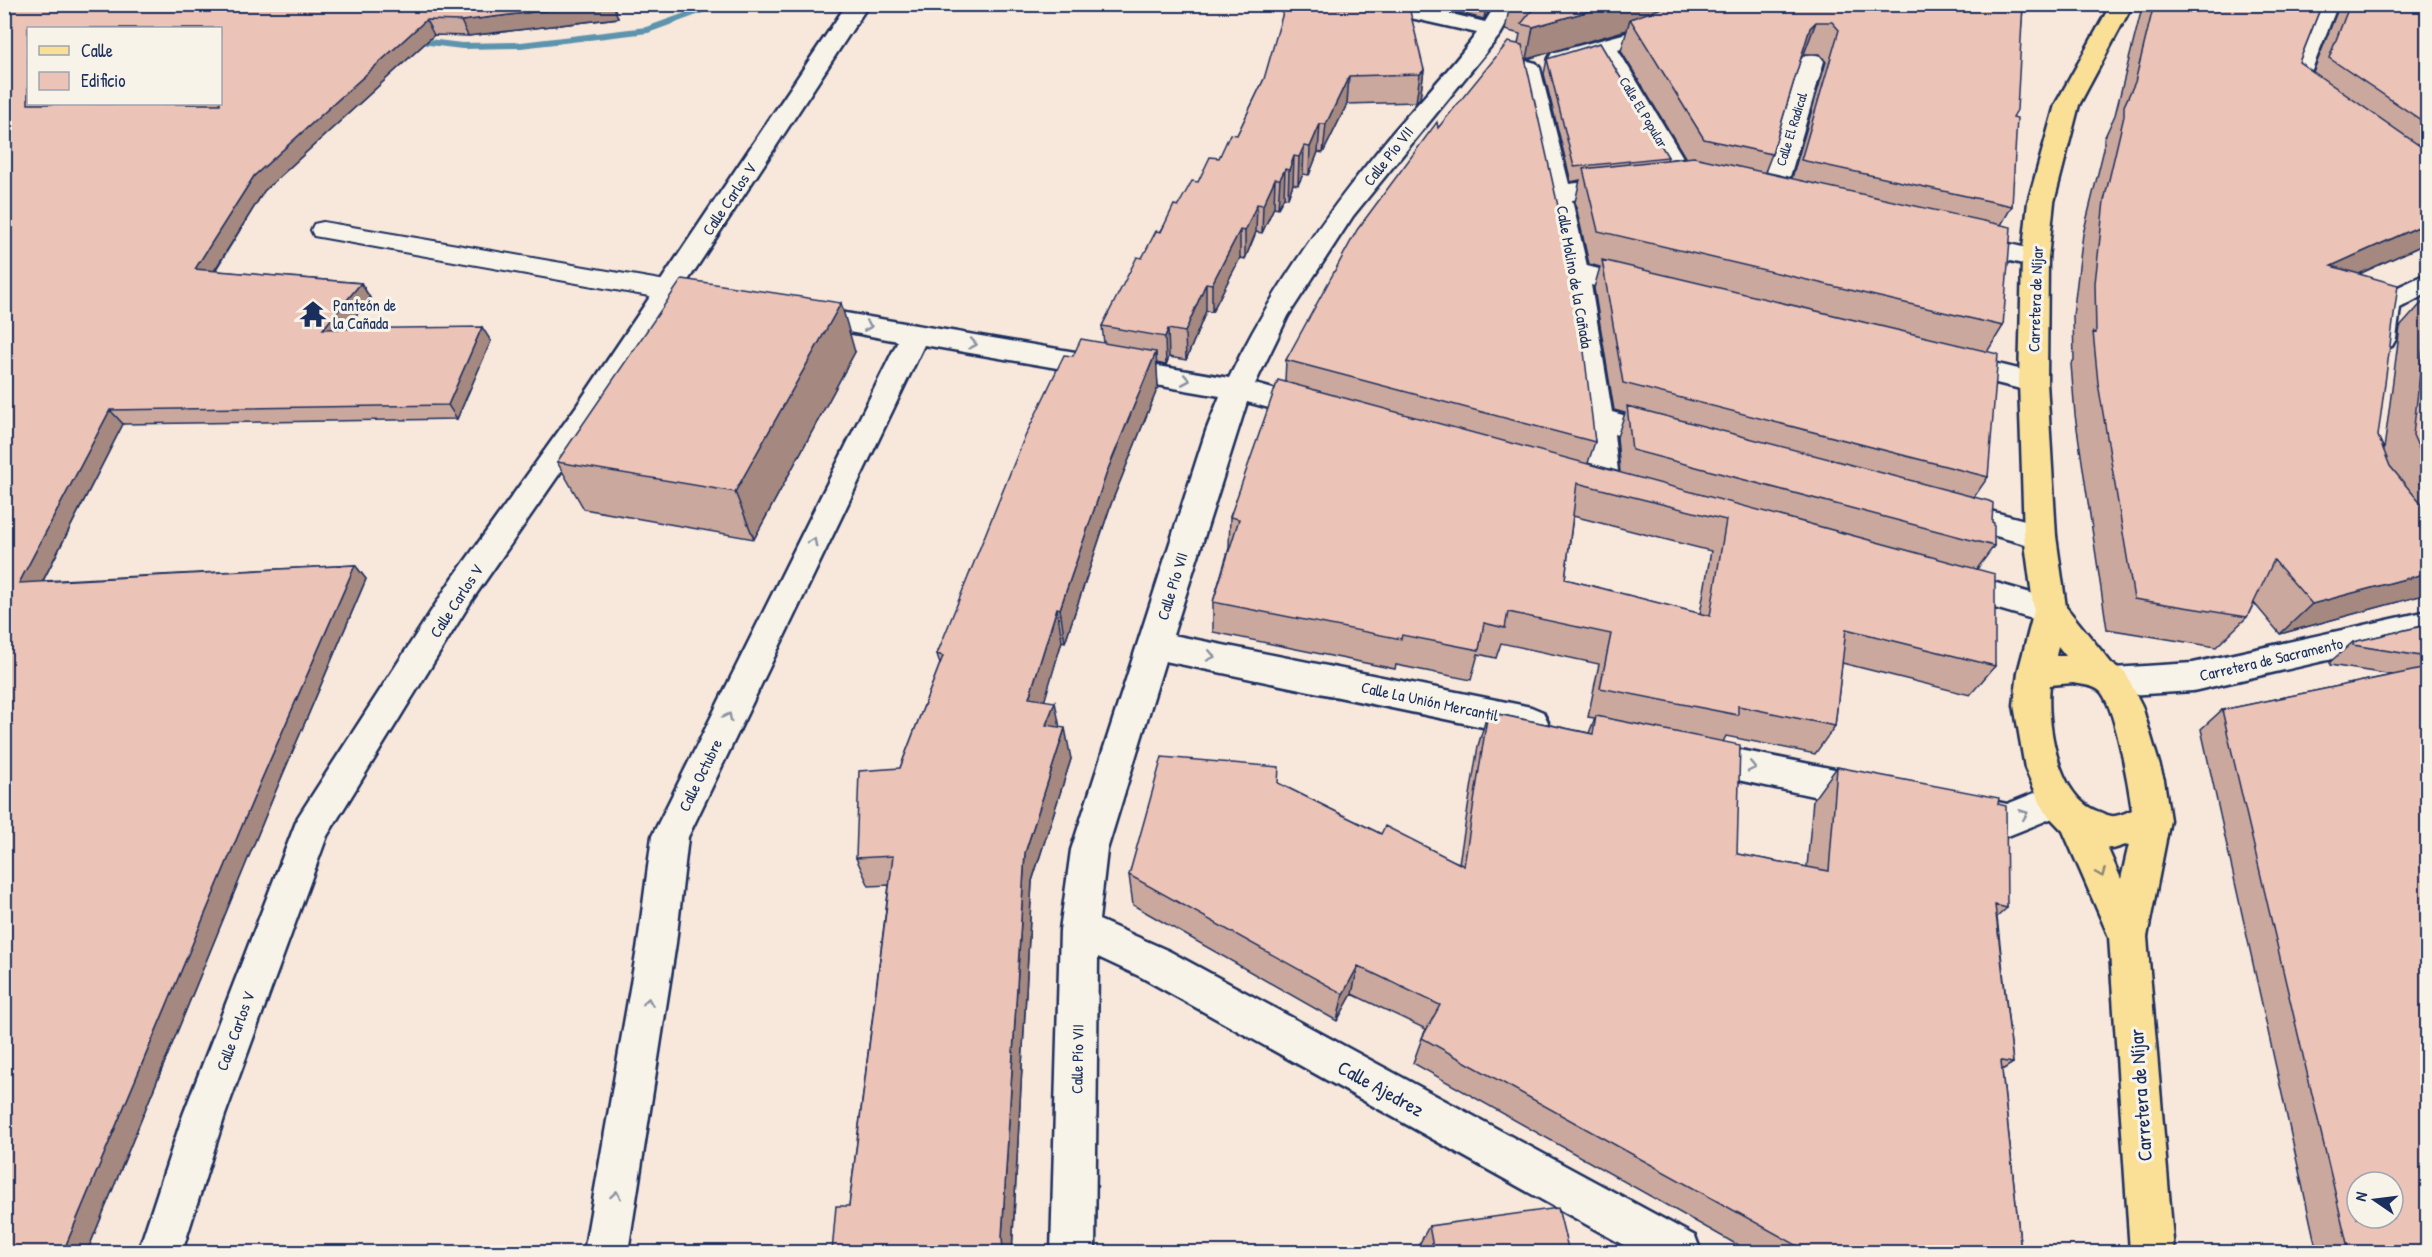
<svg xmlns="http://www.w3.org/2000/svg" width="2432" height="1257" font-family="'Patrick Hand',sans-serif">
<rect width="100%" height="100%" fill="#f8e7db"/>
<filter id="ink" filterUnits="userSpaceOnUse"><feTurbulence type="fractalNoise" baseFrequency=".0167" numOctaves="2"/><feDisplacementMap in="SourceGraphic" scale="12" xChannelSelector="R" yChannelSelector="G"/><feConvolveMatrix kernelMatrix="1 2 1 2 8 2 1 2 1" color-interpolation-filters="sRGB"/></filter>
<g filter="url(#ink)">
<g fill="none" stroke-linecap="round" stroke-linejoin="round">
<path fill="#5c94ae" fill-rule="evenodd" d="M710,4H727L648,33L521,48L462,49L404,42L398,39L404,36L462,43L521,42L646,27Z"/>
<defs>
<path id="service" d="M323,222L666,281L675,284L679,290L675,296L666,299L314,236L311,230L314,224Z"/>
<path id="minor" d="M847,4H869L596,421L472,600L327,836L225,1115L182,1252H138L183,1115L298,817L450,582L576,407Z
M1368,4H1410L1485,22L1496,4H1518L1500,35L1353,216L1288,316L1255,384L1323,403L1328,410L1323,417L1313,420L1247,402L1173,635L1531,707L1543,712L1548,722L1543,732L1531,737L1165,661L1107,850L1099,920L1169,951L1695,1236L1701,1252H1636L1141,977L1098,957L1095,1252H1051L1060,930L1071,850L1206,431L1220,396L924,345L688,837L676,943L628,1252H584L638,943L652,836L898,341L794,322L790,315L794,308L804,306L1229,378C1270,292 1325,215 1385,142C1415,105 1449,72 1477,33L1371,9Z
M1709,4H1743L1740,9L1618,50L1696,179L1692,184L1683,187L1674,184L1670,179L1598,55L1560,65L1552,63L1549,58L1552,53L1623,34Z
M2316,4H2338L2303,92L2313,101L2309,106C2297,109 2286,105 2278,94Z
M1812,54L1820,56L1824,61L1784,197L1780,203L1771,205L1762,203L1758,197L1800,61L1804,56Z
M1528,61L1536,63L1540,68L1569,184L1622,178L1631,180L1635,186L1631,192L1572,200L1587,266L1650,282L1654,288L1650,294L1640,297L1591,285L1612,412L1674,429L1679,437L1674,445L1664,448L1614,434L1620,490L1616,498L1605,501L1594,498L1590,490C1578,347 1551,207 1516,68L1520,63Z
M1966,234L2044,252L2048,258L2044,264L2035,267L1957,248L1953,242L1957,236Z
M2428,273V293L2400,308L2396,339L2392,346L2382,349L2372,346C2365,334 2370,308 2377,297Z
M1953,353L2043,375L2047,382L2043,389L2033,392L1943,370L1939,363L1943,356Z
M1952,501L2051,527L2056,536L2051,545L2040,548L1941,521L1937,513L1941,505Z
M1951,570L2062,602L2066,611L2062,620L2050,624L1940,592L1935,583L1940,574Z
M2428,611V637L2193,691L2113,696L2101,692L2096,682L2101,672L2113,668L2193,663Z
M1696,741L1869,776L1882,781L1887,792L1882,803L1869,808L1696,771L1684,767L1678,756L1684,745Z
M2057,784L2070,789L2075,800L2070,811L2008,836L1950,822L1945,811L1950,800L1963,795L2007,804Z"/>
<path id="primary" d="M2111,4H2133L2079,105L2054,202L2048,258L2047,382L2056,536L2066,607L2112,664L2125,672L2142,706L2164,780L2170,820L2147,937L2174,1252H2130L2109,937L2063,831L2044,811L2025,768L2014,705L2018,672L2034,611L2024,536L2019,382L2022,258L2028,202L2055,105ZM2058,646L2066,656H2056ZM2073,683C2082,685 2093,685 2100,691C2115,705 2129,788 2132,810C2127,812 2121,815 2115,816C2110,817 2103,813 2097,811C2057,797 2046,721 2050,685ZM2129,844L2121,879L2107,847L2113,849Z"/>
</defs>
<use href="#service" stroke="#1b2f5e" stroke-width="4"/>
<use href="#minor" stroke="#1b2f5e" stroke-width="5"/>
<use href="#primary" stroke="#1b2f5e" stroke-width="5"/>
<use href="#service" fill="#f7f3e8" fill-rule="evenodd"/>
<use href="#minor" fill="#f7f3e8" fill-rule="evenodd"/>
<use href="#primary" fill="#fadf96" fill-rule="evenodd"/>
</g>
<path fill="#cba89d" stroke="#1b2f5e" stroke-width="1.5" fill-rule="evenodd" d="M4,4H613L618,18L468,36L434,35L264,191L215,271L361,283L370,298L345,329L491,341L457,419L123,424L43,581L355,565L366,579L274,795L87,1252Z
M1422,4H1494L1484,19Z
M1510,4H2083L2080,10L2023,9L2013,117L2012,206L2001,225L2003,326L1987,352L1988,477L1974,497L1992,522L1994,546L1977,569L1995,666L1970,695L1842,663L1835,726L1815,754L1726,736L1723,742L1737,854L1807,867L1813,800L1837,767L1998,804L2007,908L1997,917L2013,1063L2002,1070L2021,1252H1750L1413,1063L1422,1038L1426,1029L1352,994L1337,1021L1133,905L1129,875L1278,783L1381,834L1459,863L1478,746L1488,712L1589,733L1595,718L1588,717L1599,664L1501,643L1496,658L1478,654L1471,680L1396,665L1395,669L1213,632V602L1229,548L1230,517L1285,381L1286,360L1438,128L1518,44L1520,34L1505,30ZM1627,30L1621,51L1685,157L1667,160L1668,157L1547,59L1544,74L1571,182L1580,180L1575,202L1589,264L1600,267L1594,288L1614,410L1625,413L1617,437L1620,472L1588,463L1595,442L1525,58L1527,59ZM1804,54H1820L1826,62L1792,178L1765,172L1772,154L1801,57ZM1573,516L1711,551L1700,614L1565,579Z
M2143,4H2322L2299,62L2313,72L2340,4H2427V243L2359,274L2378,436L2384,449L2400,327L2427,297V594L2280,634L2254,603L2247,617L2216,647L2107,629L2075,415L2071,364L2074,360L2073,316L2083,234L2104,149V139L2115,115Z
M1424,70L1420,98L1416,102L1347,104L1323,153L1318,152L1309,175L1303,174L1298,185L1293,184L1288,198L1284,197L1278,208L1274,207L1262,233L1256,232L1245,259L1240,258L1212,312L1206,311L1186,360L1169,357L1166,365L1156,363L1158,387L1111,504L1065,642L1062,641L1044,700L1060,727L1071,759L1032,881L1012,1252H832L849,1206L889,885L869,886L856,858L900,768L940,664L937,654L1073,356L1104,343L1102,326L1142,258L1178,206L1198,182L1219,158L1237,135L1264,79Z
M855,352L754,539L584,509L557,462Z
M2427,625V1252H2317L2201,729L2222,710L2393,675L2330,665V662L2353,642Z
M1429,1226L1569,1252H1420L1419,1245Z"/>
<path fill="#a58880" stroke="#1b2f5e" stroke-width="1.5" d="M598,4H613L618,18L468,36L461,21Z
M1486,4H1494L1484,19Z
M1614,4H1701L1630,19L1627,30L1527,59L1533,27Z
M426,20L434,35L264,191L206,284L195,269L254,176Z
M1816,22L1804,54L1798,60L1810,28Z
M1424,70L1420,98L1416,102L1420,74Z
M1349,76L1347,104L1323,153L1326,124Z
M1320,124L1318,152L1309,175L1310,147Z
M1304,146L1303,174L1298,185L1299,157Z
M1294,156L1293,184L1288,198L1289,170Z
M1285,169L1284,197L1278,208L1280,179Z
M1275,179L1274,207L1262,233L1263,205Z
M1257,204L1256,232L1245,259V231Z
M2427,223V243L2304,299L2331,266Z
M1240,230V258L1212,312V284Z
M361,283L370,298L333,344L323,329Z
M1206,283V311L1186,360L1185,332Z
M841,303L855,352L754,539L735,492Z
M482,327L491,341L457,419L448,405Z
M1168,329L1169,357L1166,365L1165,337Z
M1156,352L1158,387L1111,504L1065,642L1060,609L1108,469Z
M110,410L123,424L35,596L19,583Z
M355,565L366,579L274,795L87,1252H63L260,783Z
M2427,573V594L2280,634L2312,604Z
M1057,608L1062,641L1036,730L1029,698Z
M1055,702L1061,733L1046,725Z
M1065,728L1071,759L1032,881L1012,1252H1003L1002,1237L1025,853Z
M1358,966L1352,994L1337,1021L1343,994Z"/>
<path fill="#ecc3b7" stroke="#1b2f5e" stroke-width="1.5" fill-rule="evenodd" d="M4,4H598L461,21L426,20L254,176L195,269L361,283L323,329L482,327L448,405L110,410L19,583L355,565L260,783L63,1252H4ZM28,28H220V104H28Z
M1537,4H1614L1533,27L1521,24Z
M1674,4H2023L2017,110L2013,117L2017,118L2012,206L1801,160L1839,30L1832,22H1816L1810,28L1772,154L1704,139L1630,19Z
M2154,4H2322L2299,62L2427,151V223L2331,266L2398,285L2378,436L2390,466L2427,511V573L2312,604L2274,560L2247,617L2134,599L2098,383L2093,332L2096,333L2095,283L2104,201L2124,116V106L2135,82Z
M2350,4H2427V124L2329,58Z
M1409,7L1424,70L1420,74L1349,76L1326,124H1320L1310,147L1304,146L1299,157L1294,156L1289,170L1285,169L1280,179H1275L1263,205L1257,204L1245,231L1240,230L1212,284L1206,283L1185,332L1168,329L1165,337L1102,326L1137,257L1142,258L1156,231L1161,232L1174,205L1178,206L1192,181L1198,182L1210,157L1219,158L1230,134L1237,135L1264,79L1284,9Z
M1508,42L1522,45L1566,242L1583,343L1595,442L1286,360L1357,230L1437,122L1438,128Z
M1600,43L1668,157L1574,167L1547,59Z
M1694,157L2011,227L2003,326L1598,231L1583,169Z
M1602,260L1998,354L1988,477L1623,383Z
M682,279L841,303L735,492L557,462Z
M2427,313V461L2420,451L2413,435Z
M1081,339L1156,352L1108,469L1060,609L1057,608L1029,698L1055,702L1046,725L1065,728L1025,853L1002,1237L1003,1252H832L836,1206H849L893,856L856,858L859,771L900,768L943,656L937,654L1023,441L1064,355L1073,356Z
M1278,380L1995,574V666L1846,629L1835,726L1738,706V715L1600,688L1611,634L1508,612L1505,628L1484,623L1479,650L1402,635L1401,639L1213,602L1239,519L1230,517ZM1577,483L1726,520L1710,616L1565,579Z
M1627,406L1989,501L1993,503L1992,522L1994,523V546L1632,450Z
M2427,625V657L2353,645V642Z
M2427,668V1252H2349L2222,710ZM2357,1182H2393V1218H2357Z
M1488,712L1593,734L1596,716L1740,745L1737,854L1829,871L1837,767L1999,798L1998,804L2006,806L2007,908L1995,905L2013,1063L2001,1061L2021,1252H1809L1422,1038L1440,1005L1358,966L1343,994L1129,875L1162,757L1279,767L1278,783L1381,834L1385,826L1464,866Z
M1558,1208L1569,1252H1434L1429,1226Z"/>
<defs><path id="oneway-chevron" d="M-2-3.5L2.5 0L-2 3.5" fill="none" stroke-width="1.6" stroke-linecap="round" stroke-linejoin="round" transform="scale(1.5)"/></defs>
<g stroke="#8991a3">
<use href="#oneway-chevron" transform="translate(868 326) rotate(10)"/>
<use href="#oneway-chevron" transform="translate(973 344) rotate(10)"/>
<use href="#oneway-chevron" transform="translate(1186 380) rotate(10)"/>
<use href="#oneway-chevron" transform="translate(813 542) rotate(-64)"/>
<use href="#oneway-chevron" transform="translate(1211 656) rotate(12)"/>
<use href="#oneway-chevron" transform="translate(728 717) rotate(-64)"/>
<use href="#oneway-chevron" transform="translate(1752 767) rotate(12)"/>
<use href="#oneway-chevron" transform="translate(2024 814) rotate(-22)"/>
<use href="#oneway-chevron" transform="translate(648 1002) rotate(-81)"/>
<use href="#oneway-chevron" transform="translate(616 1195) rotate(-81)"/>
</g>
<use stroke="#8a877a" href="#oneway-chevron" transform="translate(2101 873) rotate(67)"/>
</g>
<defs>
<symbol id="temple-bare" viewBox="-9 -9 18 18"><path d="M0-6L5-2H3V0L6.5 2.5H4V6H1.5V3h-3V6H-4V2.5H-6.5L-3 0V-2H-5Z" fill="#1b2f5e" stroke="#f7f3e8" stroke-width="2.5" paint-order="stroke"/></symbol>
</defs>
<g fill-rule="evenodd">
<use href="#temple-bare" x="294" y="295" width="38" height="38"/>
</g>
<g text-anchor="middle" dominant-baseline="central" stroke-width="6" stroke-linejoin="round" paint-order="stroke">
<g font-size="14" fill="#1b2f5e" stroke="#f7f3e8">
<text transform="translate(1644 112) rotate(59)">Calle El Popular</text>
<text transform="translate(1791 129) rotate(-73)">Calle El Radical</text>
</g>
<g font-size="16" fill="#1b2f5e" stroke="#f7f3e8">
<text transform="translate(1388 156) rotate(-52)">Calle Pío VII</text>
<text transform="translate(729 199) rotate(-56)">Calle Carlos V</text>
<text transform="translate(1575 277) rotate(80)">Calle Molino de la Cañada</text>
<text transform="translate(2035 299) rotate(-88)">Carretera de Níjar</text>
<text transform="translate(1172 586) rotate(-73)">Calle Pío VII</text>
<text transform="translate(456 601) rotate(-57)">Calle Carlos V</text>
<text transform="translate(2271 659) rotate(-13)">Carretera de Sacramento</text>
<text transform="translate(1430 701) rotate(12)">Calle La Unión Mercantil</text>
<text transform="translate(700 775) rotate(-64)">Calle Octubre</text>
<text transform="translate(235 1031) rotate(-70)">Calle Carlos V</text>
<text transform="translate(1077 1059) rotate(-89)">Calle Pío VII</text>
</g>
<g font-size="16" fill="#1b2f5e" stroke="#f7f3e8" text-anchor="start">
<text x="333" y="305">Panteón de<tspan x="333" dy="18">la Cañada</tspan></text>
</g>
<g font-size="20" fill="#1b2f5e" stroke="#f7f3e8">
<text transform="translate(1381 1088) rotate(29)">Calle Ajedrez</text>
<text transform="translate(2140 1095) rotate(-94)">Carretera de Níjar</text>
</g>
</g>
<rect width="2432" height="1257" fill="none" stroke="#f7f3e8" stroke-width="24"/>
<rect x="12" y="12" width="2408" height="1233" fill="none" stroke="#1b2f5e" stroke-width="2" filter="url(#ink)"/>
<rect x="27" y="27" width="195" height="78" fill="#f7f3e8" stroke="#9fa5b1" stroke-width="1.5"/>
<rect x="39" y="46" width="30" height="9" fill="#fadf96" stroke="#9fa5b1" stroke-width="1.5"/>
<text x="81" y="57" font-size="18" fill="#1b2f5e">Calle</text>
<rect x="39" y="72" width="30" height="18" fill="#ecc3b7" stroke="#9fa5b1" stroke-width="1.5"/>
<text x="81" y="87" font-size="18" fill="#1b2f5e">Edificio</text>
<g transform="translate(2375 1200) rotate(284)"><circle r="28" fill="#f7f3e8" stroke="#9fa5b1" stroke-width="1.5"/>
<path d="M0-4.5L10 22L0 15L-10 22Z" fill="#1b2f5e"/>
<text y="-9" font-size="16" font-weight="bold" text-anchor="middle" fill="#1b2f5e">N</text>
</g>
</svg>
